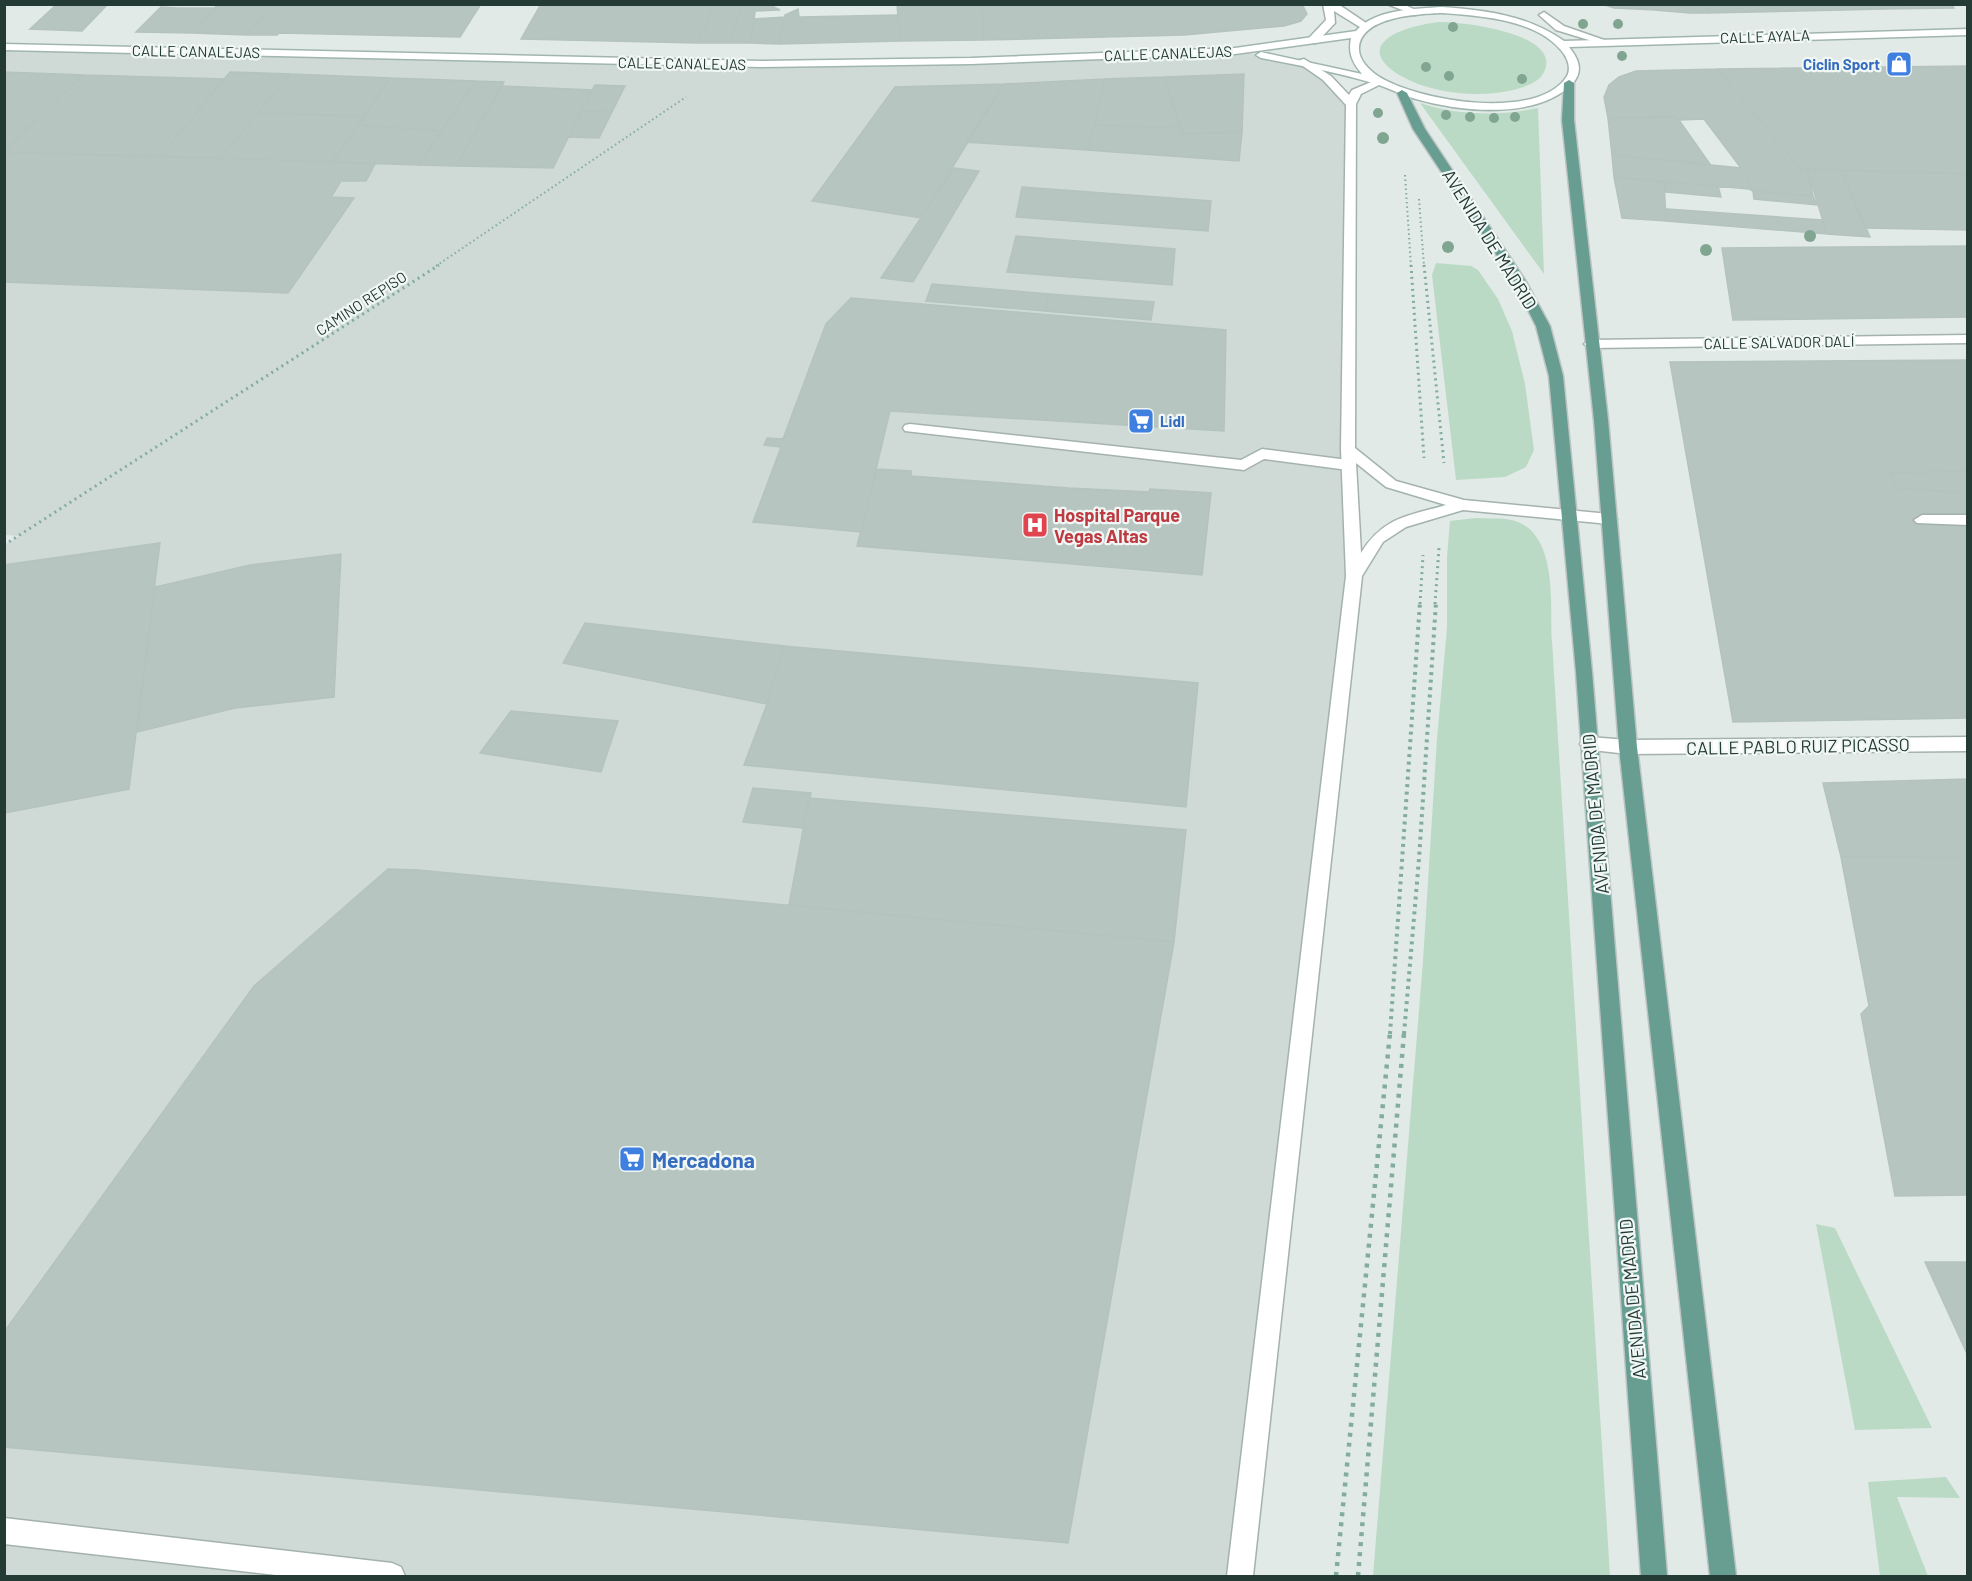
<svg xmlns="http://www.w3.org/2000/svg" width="1972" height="1581" font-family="Barlow,sans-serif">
<rect width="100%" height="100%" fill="#e1eae7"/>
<path fill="#cfdad6" d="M5,47L761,64L1235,51L1304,62L1351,104L1354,576L1241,1576H5L4,545L19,536L5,535Z"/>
<path fill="#bbdac5" d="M1441,22C1462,22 1563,33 1544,72C1539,83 1524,87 1513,90C1478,98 1433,94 1401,76C1346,43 1411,24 1441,22Z
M1420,103C1460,116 1498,116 1538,108L1544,274Z
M1436,263L1471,266L1478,270L1498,299L1512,331L1525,384L1534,450L1526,467L1505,477L1456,480L1432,275Z
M1476,518C1489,519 1507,517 1518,522C1558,538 1550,607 1552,641L1610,1576H1373L1423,961L1437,739L1447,628V557L1450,521Z
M1816,1224L1835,1228L1932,1428L1855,1430Z
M1946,1477L1960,1498L1897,1497L1928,1576H1880L1868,1482Z"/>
<path fill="#b6c5c0" stroke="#b4c3be" stroke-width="1.5" d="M57,4H108L82,31L30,29Z
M218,4H273L247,35L194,33Z
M273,4H481L460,37L279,33L277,35H247Z
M541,4H714L698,43L521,39Z
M714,4H742L730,43H698Z
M742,4H756L751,43H730Z
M756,4H768L780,10L755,11Z
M897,4H982L984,40L900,41Z
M982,4H1302L1307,14L1301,21L1284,26L1184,35L984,40Z
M1602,4H1654L1655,10L1614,8Z
M1654,4H1708L1707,13H1690L1655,10Z
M1708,4H1795L1797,11L1707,13Z
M1795,4H1842L1844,10L1797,11Z
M1842,4H1881L1883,9L1844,10Z
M1881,4H1952L1954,8L1883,9Z
M161,7L178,8H215L194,33L136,32Z
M798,9L799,17L898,15L900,41L779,44L785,15Z
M784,17L779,44L751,43L754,19Z
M1968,66V174L1801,169L1717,69Z
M1717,69L1801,169H1807L1813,196L1753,191L1741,168L1704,119L1679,120L1672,116L1608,118L1604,97L1609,85L1619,77L1636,71Z
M4,72L83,75L4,151Z
M230,72L290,74L221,158L160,157Z
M290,74L390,78L365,116L258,113Z
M1244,74L1242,132L1183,134L1164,77Z
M83,75L224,79L160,157L4,152Z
M1164,77L1180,128L1095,125L1104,79Z
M390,78L475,81L441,131L358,125Z
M1104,79L1095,125L1087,150L966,142L1004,84Z
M475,81L504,82L456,166L418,165Z
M1004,84L921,218L812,201L895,87Z
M595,85L625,86L612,112L581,111Z
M501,86L592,90L553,168L456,166Z
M581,111L612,112L599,138L569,137Z
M258,113L365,116L332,162L221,158Z
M1674,117L1679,120L1710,164L1612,155L1608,118Z
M358,125L441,131L418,165L332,162Z
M1095,125L1180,128L1183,134L1242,132L1239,161L1087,150Z
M4,152L221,158L375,164L366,181H341L331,197L354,198L288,293L4,282Z
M1612,155L1741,168L1753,191L1749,189L1614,177Z
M954,168L979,171L913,282L881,278Z
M1807,169L1841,170L1870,237L1827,234Z
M1841,170L1968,174V230L1865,228Z
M1614,177L1664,182L1666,221L1622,218Z
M1664,182L1718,186L1721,197L1666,192Z
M1022,187L1211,201L1208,231L1016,217Z
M1753,191L1813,196L1817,205L1754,199Z
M1667,209L1822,220L1827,234L1666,221Z
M1016,236L1175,249L1172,285L1007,272Z
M1968,246V317L1733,320L1722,248Z
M932,284L1049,294L1045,311L926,301Z
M1049,294L1154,302L1151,320L1045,311Z
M851,298L1226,330L1224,431L890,411L861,532L753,522L781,447L764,445L767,438L783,439L826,324Z
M1968,360V718L1733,722L1670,362Z
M877,469L911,471V476L1069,488L1149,492L1150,489L1211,493L1202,575L857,546Z
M1968,471V493L1896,488L1890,473Z
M160,543L129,789L4,813V565Z
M341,554L334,697L235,708L137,732L155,587L250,565Z
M585,623L784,646L767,704L563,663Z
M784,646L1198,683L1186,807L744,765L767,704Z
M511,711L618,721L601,772L480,753Z
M1968,779V856L1841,857L1823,783Z
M753,788L811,793L803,828L743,822Z
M809,798L1186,830L1174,942L789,905Z
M1968,856V1006H1869L1841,857Z
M388,869L418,870L1174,942L1068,1543L4,1447V1332L254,986Z
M1869,1006H1968V1195L1895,1196L1861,1014Z
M1925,1262H1968V1356Z"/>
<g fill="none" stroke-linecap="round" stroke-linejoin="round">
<defs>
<path id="service" d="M910,424L1241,460L1262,449L1348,460L1355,465L1348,470L1264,459L1244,470L905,431L903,428L905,425Z
M4,1518L392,1563L401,1567L405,1576H285L4,1544Z"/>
<path id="minor" d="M1323,4H1338L1372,27L1363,29L1334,11L1335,23L1316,43H1308V39L1326,20Z
M1387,4H1403L1420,12L1415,15Z
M1544,12L1564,26L1607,41L1602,44L1556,30L1539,15Z
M1304,59L1331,76L1349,95L1352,90L1376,80L1380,79L1385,82L1361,94L1356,104L1355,448L1396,481L1464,500L1609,514L1617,519L1609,524L1463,510L1406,527L1383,542L1362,576L1253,1576H1227L1346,576L1341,449L1346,105L1323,80L1300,64V60ZM1356,463L1386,487L1446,505C1408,516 1383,517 1361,553Z
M1968,335V343L1591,348L1584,344L1591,340Z
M1922,515H1968V525L1917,523L1914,520Z
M1589,737L1628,740L1968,737V751L1628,754L1583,749L1580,744L1583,739Z"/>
<path id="secondary" d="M1442,7C1484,10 1528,15 1564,41L1968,29V35L1569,47C1578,58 1584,70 1573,83C1538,120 1461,112 1416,99C1401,95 1387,87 1373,83C1336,72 1299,65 1261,58L1256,55L1261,52L1362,74C1352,62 1348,53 1351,38L1235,54L971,64L761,67L4,50V44L761,61L971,58L1235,48L1356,31C1375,9 1415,9 1442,7ZM1442,13C1481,16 1539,19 1564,54C1568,60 1571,69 1567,76C1539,122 1416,101 1378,76C1368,69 1358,59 1359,47C1362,16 1419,14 1442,13Z"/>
<path id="primary" d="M1569,80L1574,83V120L1608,420L1637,747L1736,1576H1710L1619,747L1594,420L1562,120L1564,83Z
M1402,90L1407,93L1425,129L1525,280L1550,326L1563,376L1592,672L1667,1576H1641L1576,672L1549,376L1536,326L1513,280L1413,129L1397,93Z"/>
</defs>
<use href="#service" stroke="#a4b2ae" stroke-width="3"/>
<use href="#minor" stroke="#a4b2ae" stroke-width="3"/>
<use href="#secondary" stroke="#a1b5af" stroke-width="3"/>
<use href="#primary" stroke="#bdc4c2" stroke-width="3"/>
<path stroke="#83aca1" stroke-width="2" stroke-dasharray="1.5 3" stroke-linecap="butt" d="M1405,175L1411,266
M1419,199L1424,266
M436,266L686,97"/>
<path stroke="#83aca1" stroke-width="3" stroke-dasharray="2 4" stroke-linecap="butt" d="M1411,265L1424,458
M1424,265L1444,463
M4,545L439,265
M1420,604L1423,555
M1435,604L1439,548"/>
<path stroke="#83aca1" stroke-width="4" stroke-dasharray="3 4.5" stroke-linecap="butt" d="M1390,1034L1420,602
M1404,1034L1419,859L1436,602"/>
<path stroke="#83aca1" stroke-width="4.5" stroke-dasharray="4 6" stroke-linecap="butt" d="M1336,1576L1390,1033
M1358,1576L1404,1033"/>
<use href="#service" fill="#fff" fill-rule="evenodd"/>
<use href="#minor" fill="#fff" fill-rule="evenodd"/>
<use href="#secondary" fill="#fff" fill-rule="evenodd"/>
<use href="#primary" fill="#689d92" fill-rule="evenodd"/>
</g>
<g fill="#80a691">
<circle cx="1583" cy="24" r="5"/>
<circle cx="1618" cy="24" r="5"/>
<circle cx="1453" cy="27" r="5"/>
<circle cx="1622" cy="56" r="5"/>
<circle cx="1426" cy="67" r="5"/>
<circle cx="1449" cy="76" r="5"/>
<circle cx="1522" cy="79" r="5"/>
<circle cx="1378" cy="113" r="5"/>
<circle cx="1446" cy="115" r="5"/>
<circle cx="1470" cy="117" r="5"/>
<circle cx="1515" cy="117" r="5"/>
<circle cx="1494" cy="118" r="5"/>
<circle cx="1383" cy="138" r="6"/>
<circle cx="1810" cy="236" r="6"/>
<circle cx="1448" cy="247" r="6"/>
<circle cx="1706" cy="250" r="6"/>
</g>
<defs>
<symbol id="shop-square" viewBox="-11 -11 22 22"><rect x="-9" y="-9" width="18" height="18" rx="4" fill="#3f7fe0" stroke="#f1f7f4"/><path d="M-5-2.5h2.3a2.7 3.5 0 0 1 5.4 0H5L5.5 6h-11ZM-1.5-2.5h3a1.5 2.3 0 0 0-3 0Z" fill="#fff"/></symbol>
<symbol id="supermarket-square" viewBox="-11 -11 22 22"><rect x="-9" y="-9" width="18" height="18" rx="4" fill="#3f7fe0" stroke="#f1f7f4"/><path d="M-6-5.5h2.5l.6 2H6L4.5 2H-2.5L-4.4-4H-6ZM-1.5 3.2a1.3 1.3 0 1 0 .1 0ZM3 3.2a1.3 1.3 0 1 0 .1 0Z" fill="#fff"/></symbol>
<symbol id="hospital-square" viewBox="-11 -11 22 22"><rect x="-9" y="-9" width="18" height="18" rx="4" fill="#e0444e" stroke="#f1f7f4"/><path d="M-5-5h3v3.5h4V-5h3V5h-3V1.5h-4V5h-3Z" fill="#fff"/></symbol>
</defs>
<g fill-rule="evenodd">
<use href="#shop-square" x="1884" y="49" width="30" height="30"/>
<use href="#supermarket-square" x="1126" y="406" width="30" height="30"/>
<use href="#hospital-square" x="1020" y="510" width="30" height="30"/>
<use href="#supermarket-square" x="617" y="1144" width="30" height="30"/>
</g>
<g text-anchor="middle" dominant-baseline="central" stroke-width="4.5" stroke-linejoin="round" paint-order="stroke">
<g font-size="15" fill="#233a35" stroke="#f1f7f4">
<text transform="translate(1765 36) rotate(-2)">CALLE AYALA</text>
<text transform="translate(196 51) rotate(1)">CALLE CANALEJAS</text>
<text transform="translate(1168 53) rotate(-2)">CALLE CANALEJAS</text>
<text transform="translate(682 63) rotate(1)">CALLE CANALEJAS</text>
<text transform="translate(361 303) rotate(-33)">CAMINO REPISO</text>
<text transform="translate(1779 342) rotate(-1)">CALLE SALVADOR DALÍ</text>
</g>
<g font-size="15" font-weight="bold" fill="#366cbe" stroke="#f1f7f4" text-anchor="end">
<text x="1880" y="64">Ciclin Sport</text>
<text x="1160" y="421" text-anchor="start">Lidl</text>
</g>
<g font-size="18" fill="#233a35" stroke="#f1f7f4">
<text transform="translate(1490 239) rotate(58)">AVENIDA DE MADRID</text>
<text transform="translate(1798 746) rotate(-1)">CALLE PABLO RUIZ PICASSO</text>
<text transform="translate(1595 814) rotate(-95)">AVENIDA DE MADRID</text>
<text transform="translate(1632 1299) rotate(-95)">AVENIDA DE MADRID</text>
</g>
<g font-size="18" font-weight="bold" fill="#be3a42" stroke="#f1f7f4" text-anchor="start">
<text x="1054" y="515">Hospital Parque<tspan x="1054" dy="21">Vegas Altas</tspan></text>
</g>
<g font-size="21" font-weight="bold" fill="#366cbe" stroke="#f1f7f4" text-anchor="start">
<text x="652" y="1159">Mercadona</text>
</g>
</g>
<rect width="1972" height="1581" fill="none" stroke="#233a35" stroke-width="12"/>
</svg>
